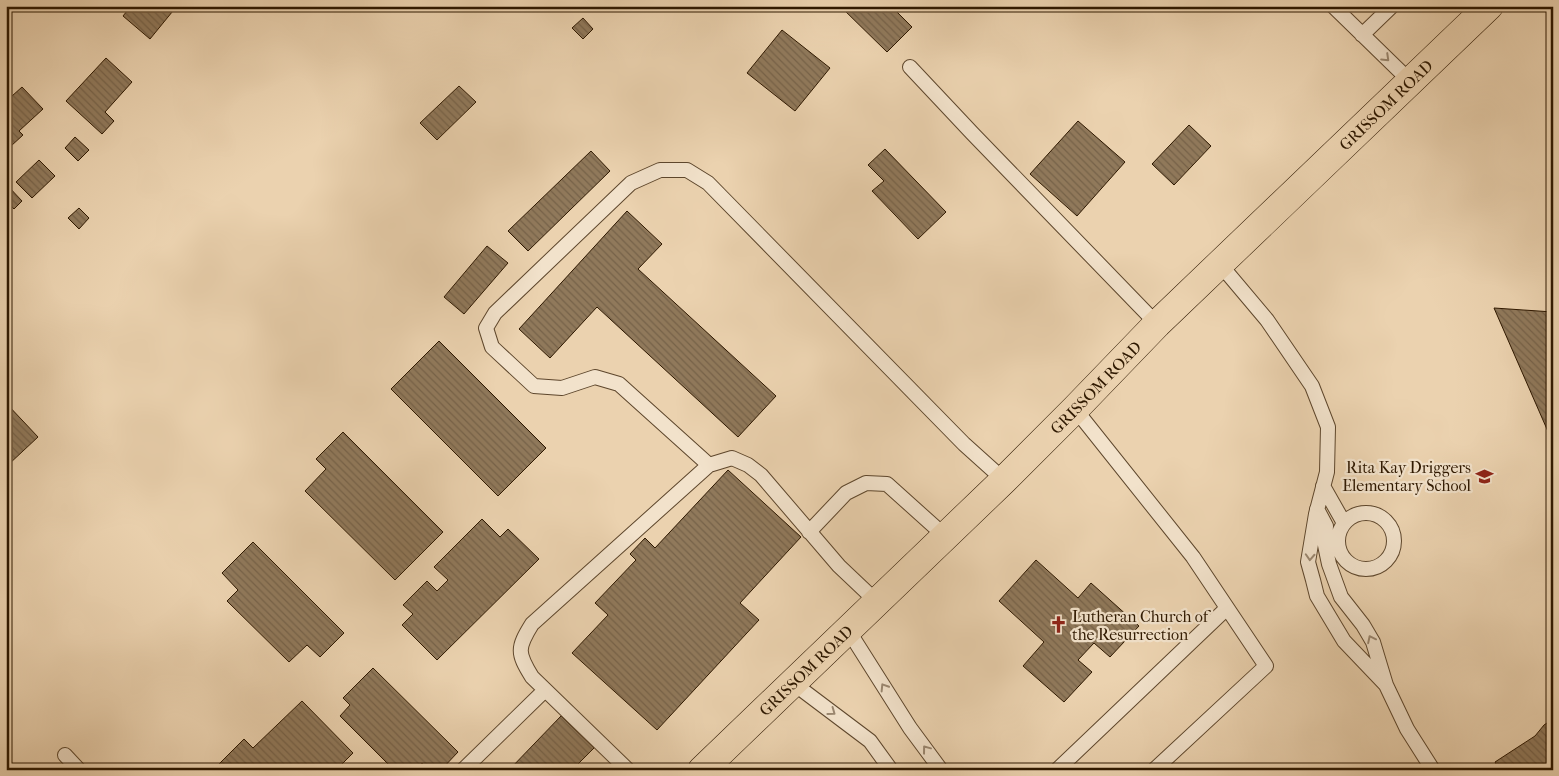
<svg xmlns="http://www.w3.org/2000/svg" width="1559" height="776" font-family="'IM FELL French Canon',serif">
<defs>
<pattern id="building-back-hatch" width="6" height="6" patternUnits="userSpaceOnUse" patternTransform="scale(1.25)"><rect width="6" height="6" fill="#90795b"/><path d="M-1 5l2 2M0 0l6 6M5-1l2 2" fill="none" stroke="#766249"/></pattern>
</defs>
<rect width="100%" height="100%" fill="#ebd2af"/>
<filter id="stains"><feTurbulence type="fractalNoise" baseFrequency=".004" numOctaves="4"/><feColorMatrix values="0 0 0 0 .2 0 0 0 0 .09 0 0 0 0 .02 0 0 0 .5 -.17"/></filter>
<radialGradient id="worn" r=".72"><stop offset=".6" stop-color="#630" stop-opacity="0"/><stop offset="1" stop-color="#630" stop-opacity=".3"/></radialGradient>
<path fill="url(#building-back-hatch)" stroke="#2e1800" d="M131,6H177L150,39L123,16Z
M840,6H891L912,27L887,52Z
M583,18L593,29L583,39L572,28Z
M782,30L830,68L795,111L747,73Z
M106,58L132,82L105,112L114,121L102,134L66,101Z
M459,86L476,102L437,140L420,123Z
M22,87L43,109L19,131L23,135L11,146L6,141V95L9,93L12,96Z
M1078,121L1125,162L1077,216L1030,174Z
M1189,125L1211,146L1174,185L1152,164Z
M75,137L89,150L78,161L65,148Z
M885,149L946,212L918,239L872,191L884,181L868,165Z
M591,151L610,171L528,251L508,231Z
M39,160L55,176L32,198L16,182Z
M7,185L22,201L14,209L6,201Z
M79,208L89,218L79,229L68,218Z
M627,211L662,244L638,269L776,396L738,437L597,307L550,358L519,329Z
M487,246L508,263L464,314L444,297Z
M1494,308L1553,312V443Z
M439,341L546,448L498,496L391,389Z
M6,403L38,437L8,465L6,463Z
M343,432L443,532L395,580L305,491L326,469L316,459Z
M728,470L801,537L740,603L759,620L657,730L572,653L608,615L595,603L636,560L630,554L645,538L655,548Z
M482,519L500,537L508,529L539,559L437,660L402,625L413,614L403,605L427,581L437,591L448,580L434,567Z
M253,542L344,633L320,657L307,645L289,662L227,601L238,590L222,573Z
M1036,560L1078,598L1091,583L1139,626L1110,657L1094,643L1078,660L1092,672L1064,702L1023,666L1044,642L999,601Z
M373,668L458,752L441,770H429L422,763L415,770H394L340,716L350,705L343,698Z
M302,701L353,753L336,770H213L244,739L253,748Z
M561,716L594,748L572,770H509Z
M1550,721L1553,724V770H1499L1495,762L1535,736L1544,725Z"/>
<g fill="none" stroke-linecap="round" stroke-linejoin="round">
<defs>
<path id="lane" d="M1333,6L1411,82
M1362,35L1392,6
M910,67L972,133L1157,324
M1219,263L1267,320L1312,386L1328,427L1327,472L1316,514L1308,562L1313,580L1317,596L1344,641L1386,685
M1075,409L1193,557L1266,666L1154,770
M709,465L619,384L595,377L562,388L534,386L492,347L486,328L495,313L631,183L660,170H687L708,183L964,444L1004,480
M1323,486L1344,523
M1317,509L1326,526L1325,545L1329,564L1341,597L1363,625L1373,642L1386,685L1407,729L1433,770
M1338 541a28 28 0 1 1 56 0a28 28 0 1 1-56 0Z
M809,532L846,493L866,483L887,484L946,537
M848,630L910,728L941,770
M793,683L870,741L891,770
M65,755L79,770
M463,770L545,690
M628,770L532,677C517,653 517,648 532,624L709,465L732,458L748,465L761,475L839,566L877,602
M1057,770L1227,608"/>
<g id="primary">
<path id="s1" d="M702,770L1004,480L1075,409L1157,324L1489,6"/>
</g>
</defs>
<use href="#lane" stroke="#5d462c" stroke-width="16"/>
<use href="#primary" stroke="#2e1800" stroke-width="29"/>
<use href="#lane" stroke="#f2e2cb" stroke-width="14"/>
<use href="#primary" stroke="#ebd2af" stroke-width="28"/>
</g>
<defs><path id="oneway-chevron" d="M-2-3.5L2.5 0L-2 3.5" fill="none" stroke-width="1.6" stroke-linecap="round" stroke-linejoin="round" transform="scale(1.25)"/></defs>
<g stroke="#9a8770">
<use href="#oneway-chevron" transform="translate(1386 58) rotate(44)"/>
<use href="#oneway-chevron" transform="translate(1310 557) rotate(93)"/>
<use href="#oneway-chevron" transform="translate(1371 639) rotate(-116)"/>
<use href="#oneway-chevron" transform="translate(884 687) rotate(-122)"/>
<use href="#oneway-chevron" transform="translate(832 712) rotate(36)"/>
<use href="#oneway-chevron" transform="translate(926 749) rotate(-127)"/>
</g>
<defs>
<symbol id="school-bare" viewBox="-9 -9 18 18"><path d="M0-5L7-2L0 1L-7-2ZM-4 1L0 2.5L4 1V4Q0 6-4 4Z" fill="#8f2418" stroke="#f2e2cb" stroke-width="2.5" paint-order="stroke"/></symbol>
<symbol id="church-bare" viewBox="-9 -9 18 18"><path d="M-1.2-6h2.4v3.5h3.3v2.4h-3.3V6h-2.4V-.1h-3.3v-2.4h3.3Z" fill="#8f2418" stroke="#f2e2cb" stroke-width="2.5" paint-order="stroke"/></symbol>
</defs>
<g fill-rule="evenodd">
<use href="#school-bare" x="1472" y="464" width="25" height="25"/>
<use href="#church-bare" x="1046" y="612" width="25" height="25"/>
</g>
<g text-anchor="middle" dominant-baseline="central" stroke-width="4.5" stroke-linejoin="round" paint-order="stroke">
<g font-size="16" fill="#2e1800" stroke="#f2e2cb">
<text stroke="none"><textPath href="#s1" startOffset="954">GRISSOM ROAD</textPath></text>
<text stroke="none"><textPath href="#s1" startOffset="549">GRISSOM ROAD</textPath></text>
<text stroke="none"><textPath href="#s1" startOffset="144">GRISSOM ROAD</textPath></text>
</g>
<g font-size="16" fill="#2e1800" stroke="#f2e2cb" text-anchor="end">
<text x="1471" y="467">Rita Kay Driggers<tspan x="1471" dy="18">Elementary School</tspan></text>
<text x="1072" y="616" text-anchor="start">Lutheran Church of<tspan x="1072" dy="18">the Resurrection</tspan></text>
</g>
</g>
<rect width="1559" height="776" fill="none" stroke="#ebd2af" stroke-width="25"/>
<rect x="8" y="8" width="1544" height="761" fill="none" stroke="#2e1800" stroke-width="2.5"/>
<rect x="12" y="12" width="1534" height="751" fill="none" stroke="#2e1800"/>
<rect width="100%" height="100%" filter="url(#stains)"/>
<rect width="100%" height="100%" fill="url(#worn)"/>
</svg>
